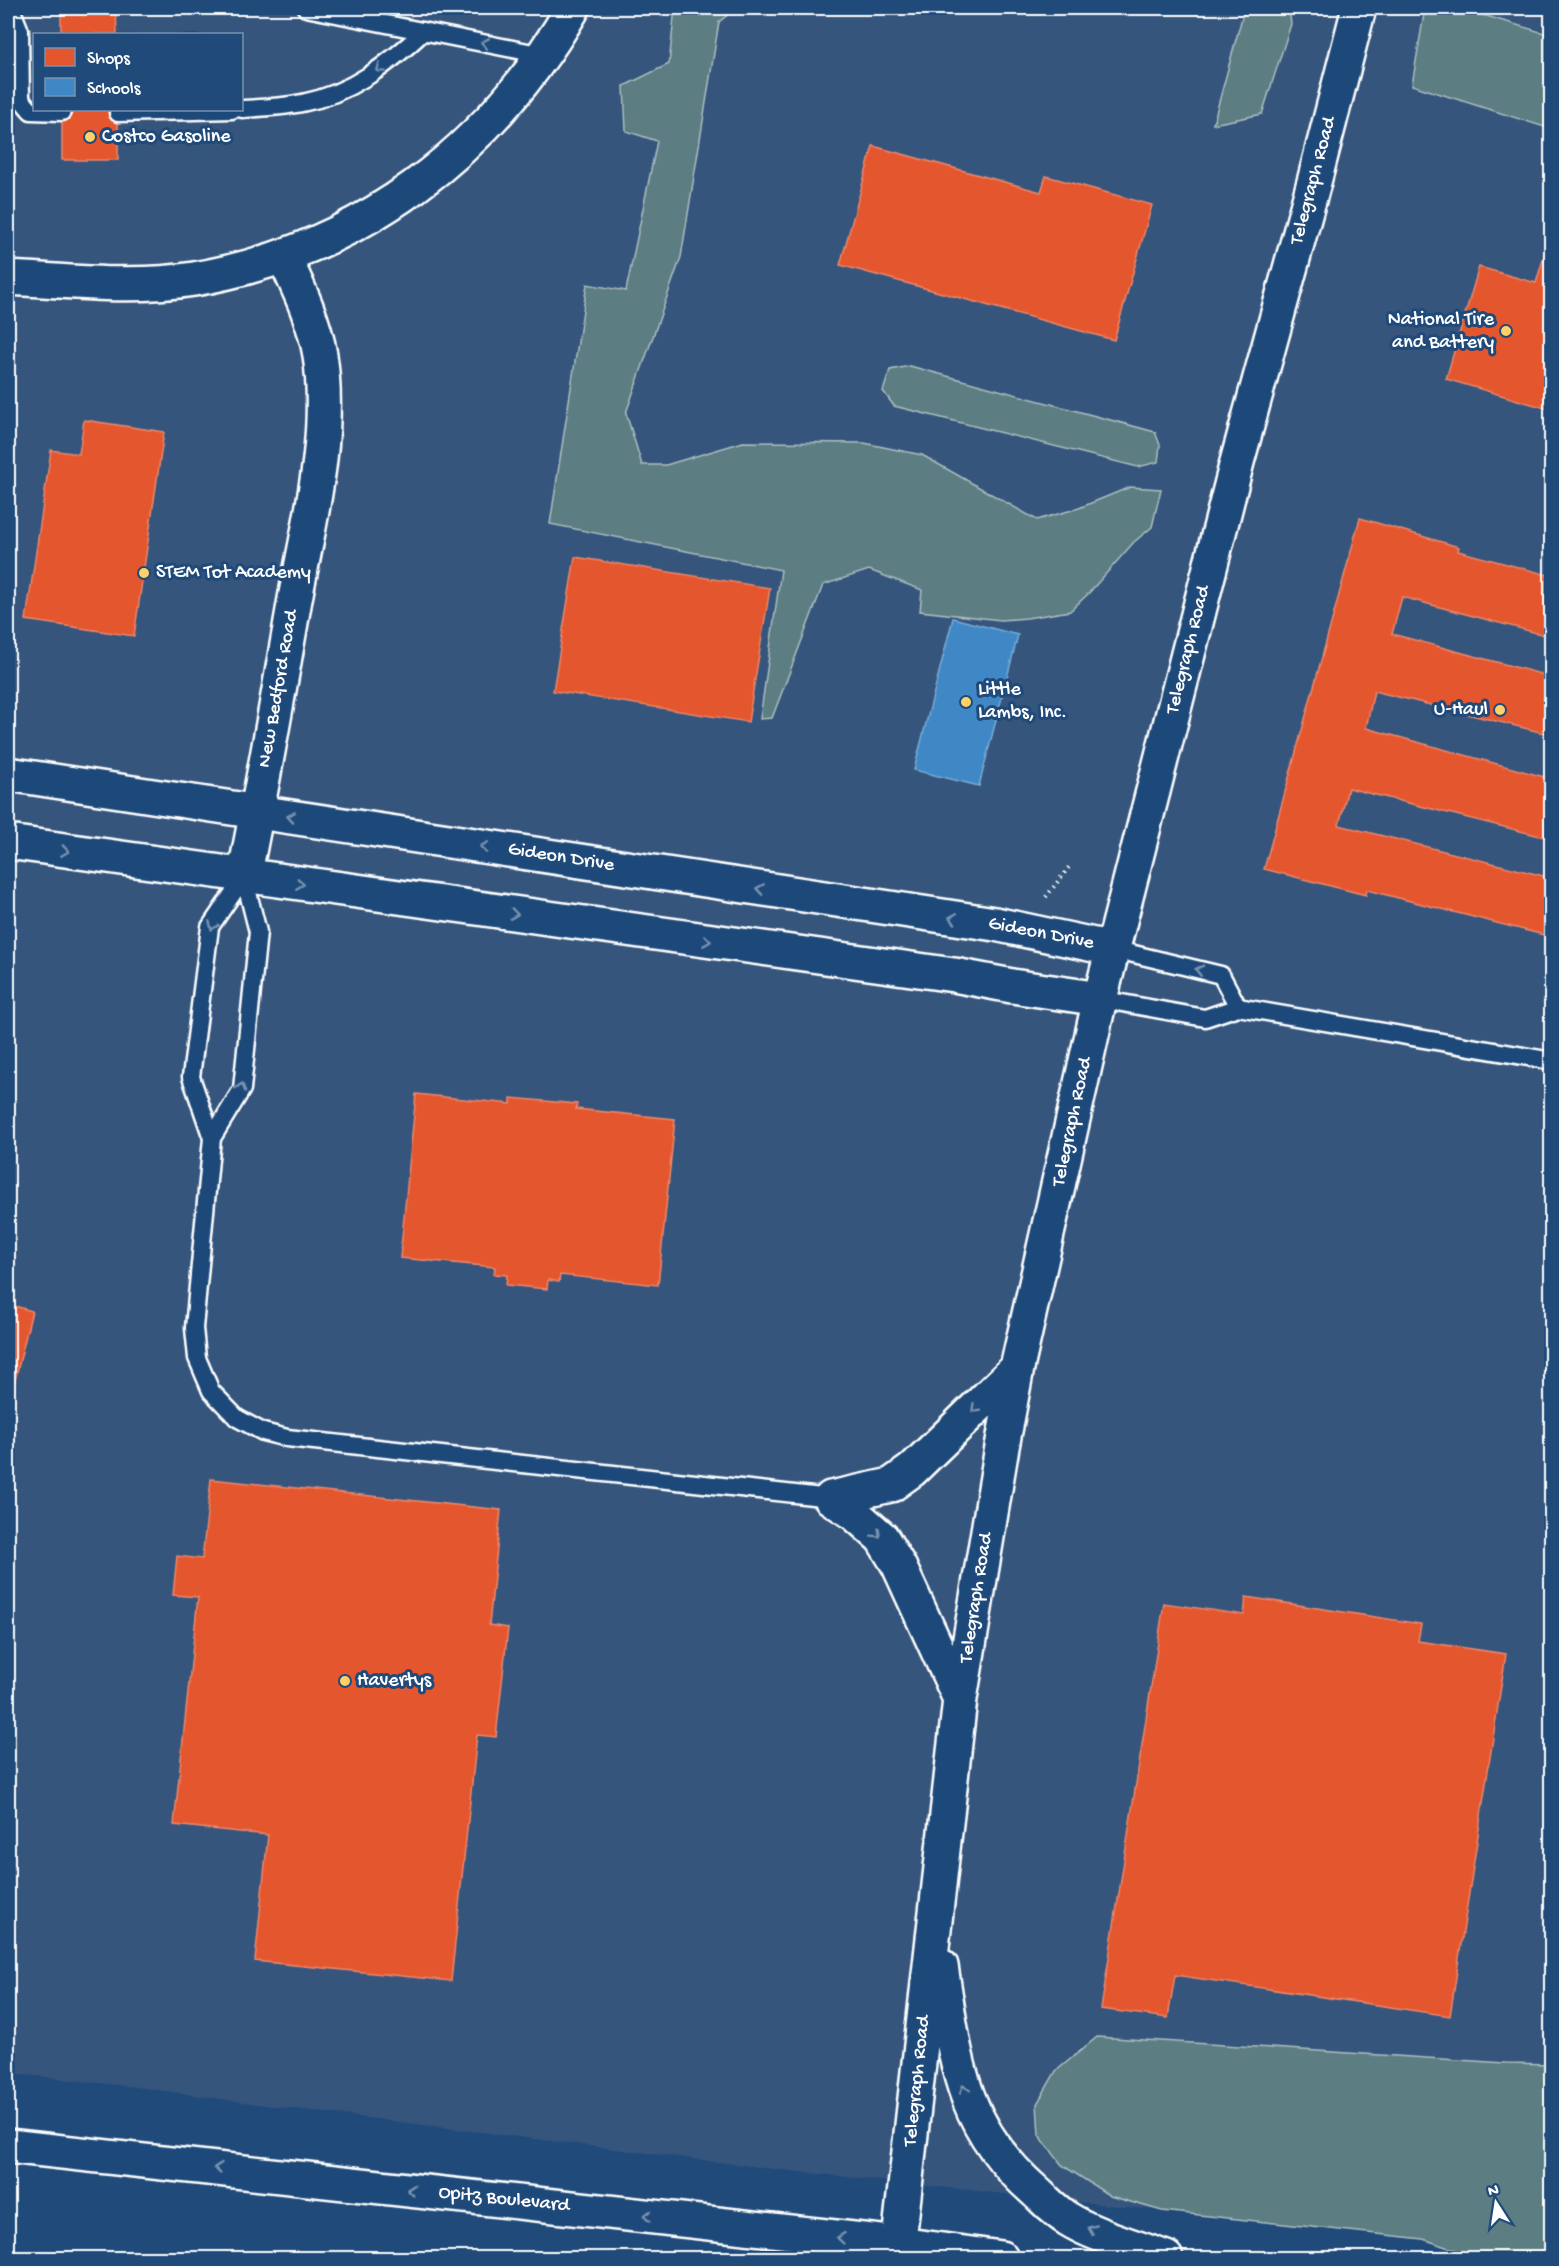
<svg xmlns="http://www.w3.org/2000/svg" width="1559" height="2266" font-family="'Gochi Hand',sans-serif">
<rect width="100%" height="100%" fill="#1f4a7a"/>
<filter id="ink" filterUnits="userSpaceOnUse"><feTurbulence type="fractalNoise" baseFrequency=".0167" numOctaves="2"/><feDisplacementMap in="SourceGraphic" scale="12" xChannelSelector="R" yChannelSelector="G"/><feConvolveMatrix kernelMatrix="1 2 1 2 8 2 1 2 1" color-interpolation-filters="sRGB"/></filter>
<g filter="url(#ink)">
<path fill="#34557d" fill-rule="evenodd" d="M8,8H1551V2258H1480L1423,2239L773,2169L264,2105L144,2088L8,2073ZM34,34H242V110H34Z"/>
<path fill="#5c7e83" stroke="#aebec1" stroke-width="1.5" d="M675,8H736L719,22L681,257L626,413L642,465H666L743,442L864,443L922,455L1037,520L1079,508L1130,487L1161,489L1152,527L1134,542L1088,594L1070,611L1027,618L1001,620L920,611L922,590L869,570L823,585L772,718L760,719L781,570L550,524L587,284L626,291L657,141L626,131L624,86L669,64Z
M1236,8H1289L1291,24L1262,114L1213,124L1244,10Z
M1463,9L1551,35V129L1412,85L1424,14Z
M910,366L1155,432L1160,445L1158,462L1138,467L894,406L883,391L890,370Z
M1097,2037L1505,2063L1551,2064V2258H1480L1423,2239L1162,2211L1110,2196L1062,2165L1039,2135L1037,2104L1056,2071Z"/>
<path fill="#e4572e" stroke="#ec896d" stroke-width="1.5" d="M61,8H116L117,34H61Z
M62,110H118V160H62Z
M873,146L1041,192L1046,176L1152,205L1114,340L840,265Z
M1552,229V410L1446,379L1479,267L1536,283Z
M84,420L164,432L134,636L26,620L51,450L79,454Z
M1360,518L1459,547L1458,551L1552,576V637L1402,597L1392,634L1552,677V735L1374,691L1366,728L1552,779V839L1348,788L1339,825L1552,878V937L1367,890L1366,895L1264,869Z
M575,557L770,588L748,722L553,691Z
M416,1094L511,1104V1098L577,1104L576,1109L675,1119L658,1285L560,1275L559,1282L548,1280L547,1289L506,1285L507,1275L494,1274L495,1267L400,1258Z
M8,1304L32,1311L8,1409Z
M211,1479L501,1510L489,1625L508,1628L496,1737L477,1735L451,1981L255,1961L268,1835L174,1825L198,1597L173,1595L177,1556L202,1559Z
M1246,1597L1421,1624L1418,1641L1506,1654L1450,2016L1175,1975L1168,2018L1101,2009L1164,1603L1244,1615Z"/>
<path fill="#3f88c5" stroke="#79acd6" stroke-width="1.5" d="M953,618L1018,635L979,786L914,770Z"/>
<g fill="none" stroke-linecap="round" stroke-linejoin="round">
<defs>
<path id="service" d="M11,8L20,31L21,99L31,111L62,112
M306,8L543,55
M242,109C261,108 282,107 302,103C350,94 389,64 424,31
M118,113L232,110
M244,877L210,927L191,1077L212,1138L194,1328L197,1358L211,1391L237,1418L263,1432L287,1438L831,1498
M1113,949L1221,975L1238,1007
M1100,999L1205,1018L1238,1007L1552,1061
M212,1138L242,1089L258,932L244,877"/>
<path id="minor" d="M244,877C263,784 279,691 295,599C310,519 332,436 320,355C314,320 299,289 284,257"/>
<path id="tertiary" d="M8,278C69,281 133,289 194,279C359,251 490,151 573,8
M8,774L995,924L1113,949
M8,842L954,975L1012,986L1100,999"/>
<path id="secondary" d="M831,1498L855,1514L882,1538L899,1566L960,1699
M831,1498L891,1485L912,1470L1017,1368
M941,1966C956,2060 959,2125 1036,2192C1046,2201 1056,2212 1068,2219C1093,2235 1137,2247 1166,2258
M8,2146L899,2244L1001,2258
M897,2258L960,1699L1002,1447L1017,1368L1100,999L1237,462L1314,182L1359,8"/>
</defs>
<use href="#service" stroke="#fff" stroke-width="21"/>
<use href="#minor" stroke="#fff" stroke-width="38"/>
<use href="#tertiary" stroke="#fff" stroke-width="38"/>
<use href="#secondary" stroke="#fff" stroke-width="38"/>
<path stroke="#fff" stroke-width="4" stroke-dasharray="1.5 4.5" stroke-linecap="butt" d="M1046,897L1069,867"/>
<use href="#service" stroke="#1f4a7a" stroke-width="16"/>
<use href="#minor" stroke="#1f4a7a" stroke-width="33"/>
<use href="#tertiary" stroke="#1f4a7a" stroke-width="33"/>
<use href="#secondary" stroke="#1f4a7a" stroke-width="33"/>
</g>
<defs><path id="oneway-chevron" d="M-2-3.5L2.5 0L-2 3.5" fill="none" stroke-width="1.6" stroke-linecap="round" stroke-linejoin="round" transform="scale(1.5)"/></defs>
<g stroke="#7992af">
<use href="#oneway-chevron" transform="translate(485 43) rotate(-169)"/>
<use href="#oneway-chevron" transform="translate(380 69) rotate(146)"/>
<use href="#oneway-chevron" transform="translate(291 817) rotate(-171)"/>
<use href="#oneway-chevron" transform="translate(484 847) rotate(-171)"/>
<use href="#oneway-chevron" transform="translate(65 851) rotate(8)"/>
<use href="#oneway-chevron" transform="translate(300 884) rotate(8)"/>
<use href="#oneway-chevron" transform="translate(760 889) rotate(-171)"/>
<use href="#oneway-chevron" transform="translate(514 914) rotate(8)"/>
<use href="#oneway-chevron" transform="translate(953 918) rotate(-171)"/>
<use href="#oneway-chevron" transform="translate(213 926) rotate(113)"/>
<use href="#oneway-chevron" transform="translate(707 941) rotate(8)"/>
<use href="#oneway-chevron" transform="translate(1199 970) rotate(-166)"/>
<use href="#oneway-chevron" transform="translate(241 1087) rotate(-73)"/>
<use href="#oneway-chevron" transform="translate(975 1409) rotate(136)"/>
<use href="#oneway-chevron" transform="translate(877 1534) rotate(45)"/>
<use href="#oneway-chevron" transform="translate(964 2089) rotate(-108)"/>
<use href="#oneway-chevron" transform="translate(218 2168) rotate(-174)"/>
<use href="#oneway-chevron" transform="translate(411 2190) rotate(-174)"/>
<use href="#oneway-chevron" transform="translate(647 2216) rotate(-174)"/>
<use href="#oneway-chevron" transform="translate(1092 2229) rotate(-156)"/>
<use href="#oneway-chevron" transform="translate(841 2238) rotate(-174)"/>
</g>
</g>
<g fill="#ffd166" stroke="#1f4a7a" stroke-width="2">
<circle cx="90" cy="137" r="6"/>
<circle cx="1506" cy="331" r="6"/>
<circle cx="144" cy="573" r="6"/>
<circle cx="966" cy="702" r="6"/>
<circle cx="1500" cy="710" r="6"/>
<circle cx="345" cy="1681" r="6"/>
</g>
<g text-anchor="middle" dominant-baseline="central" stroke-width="6" stroke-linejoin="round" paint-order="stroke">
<g font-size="20" fill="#fff" stroke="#1f4a7a" text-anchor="start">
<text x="102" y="137">Costco Gasoline</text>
<text x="1494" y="320" text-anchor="end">National Tire<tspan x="1494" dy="23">and Battery</tspan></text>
<text x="156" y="573">STEM Tot Academy</text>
<text x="978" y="690">Little<tspan x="978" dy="23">Lambs, Inc.</tspan></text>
<text x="1488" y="710" text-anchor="end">U-Haul</text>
<text x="357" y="1681">Havertys</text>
</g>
<g font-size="20" fill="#fff" stroke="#1f4a7a">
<text transform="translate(1314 181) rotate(-75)">Telegraph Road</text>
<text transform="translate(1189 650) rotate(-76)">Telegraph Road</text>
<text transform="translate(279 689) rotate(-80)">New Bedford Road</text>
<text transform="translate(561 858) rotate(9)">Gideon Drive</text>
<text transform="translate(1041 934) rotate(11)">Gideon Drive</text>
<text transform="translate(1073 1122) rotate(-78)">Telegraph Road</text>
<text transform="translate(977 1598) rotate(-81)">Telegraph Road</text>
<text transform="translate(918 2081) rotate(-84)">Telegraph Road</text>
<text transform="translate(504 2200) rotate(6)">Opitz Boulevard</text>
</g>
</g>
<rect width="1559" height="2266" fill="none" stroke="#1f4a7a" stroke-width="30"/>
<rect x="15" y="15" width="1529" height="2236" fill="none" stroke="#fff" stroke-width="2" filter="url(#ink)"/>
<rect x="33" y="33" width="210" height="78" fill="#1f4a7a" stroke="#7992af" stroke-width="1.5"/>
<rect x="45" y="48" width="30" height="18" fill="#e4572e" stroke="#7992af" stroke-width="1.5"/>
<text x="87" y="63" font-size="18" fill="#ffffff">Shops</text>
<rect x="45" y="78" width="30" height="18" fill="#3f88c5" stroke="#7992af" stroke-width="1.5"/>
<text x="87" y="93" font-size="18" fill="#ffffff">Schools</text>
<g transform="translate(1496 2203) rotate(348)" stroke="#1f4a7a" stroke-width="4.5" paint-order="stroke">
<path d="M0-4.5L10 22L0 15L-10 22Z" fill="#ffffff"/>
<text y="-9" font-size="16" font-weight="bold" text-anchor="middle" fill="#ffffff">N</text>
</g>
</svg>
